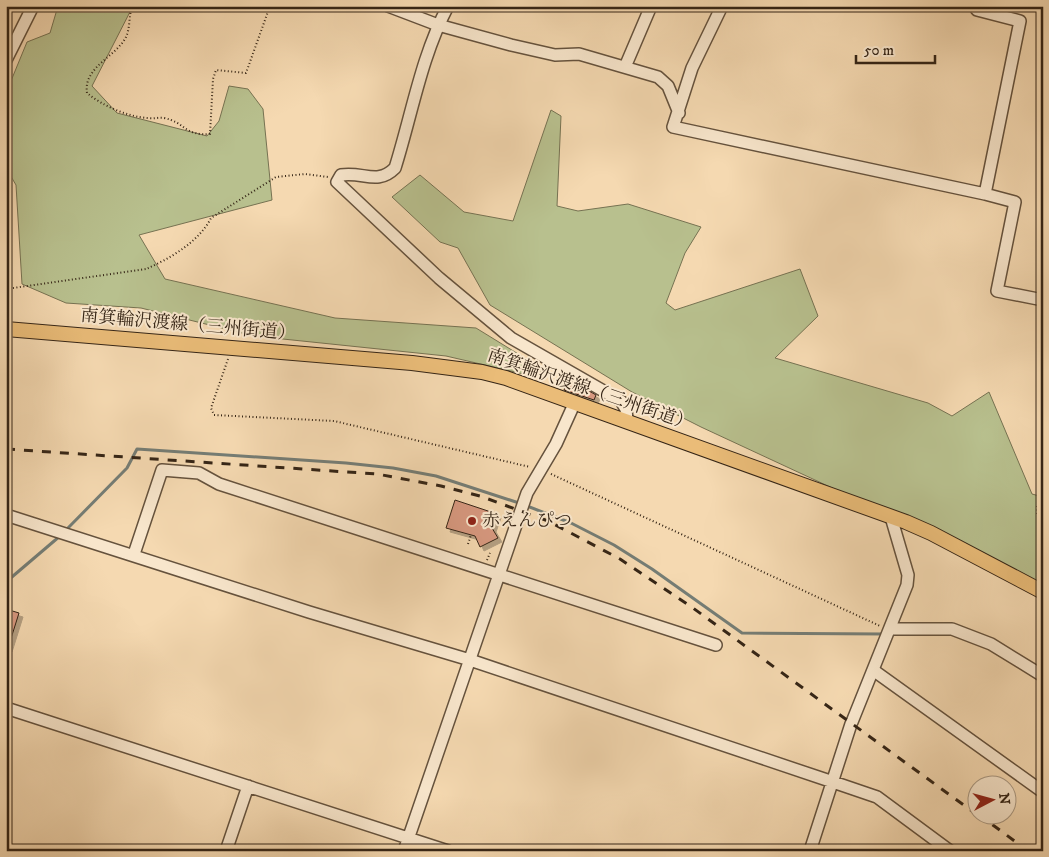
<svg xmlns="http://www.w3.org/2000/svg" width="1049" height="857" font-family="'IM FELL DW Pica','Noto Serif JP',serif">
<defs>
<filter id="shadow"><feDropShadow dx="4" dy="4" stdDeviation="0" flood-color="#0004"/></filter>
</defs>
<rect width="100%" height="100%" fill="#f5d9b1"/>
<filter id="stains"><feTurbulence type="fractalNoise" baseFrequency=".004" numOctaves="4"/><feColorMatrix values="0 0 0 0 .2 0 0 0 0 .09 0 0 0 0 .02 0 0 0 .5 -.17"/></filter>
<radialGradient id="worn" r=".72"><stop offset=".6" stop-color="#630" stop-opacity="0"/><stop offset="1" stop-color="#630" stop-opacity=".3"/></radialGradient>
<path fill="#b8c08e" stroke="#767252" d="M58,6H133L92,86L117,113L207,136L219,121L229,86L248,89L263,109L272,200L139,235L165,279L335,318L476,328L541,368V378L446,356L254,336L141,308L66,303L22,284L16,185L6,168V93L27,42L50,33Z
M551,110L561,116L557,206L578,211L628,204L701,227L685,253L666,303L675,310L800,269L818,316L775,358L928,403L952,416L989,392L1032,494L1043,497V586L701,427L632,392L490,305L458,248L440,242L392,197L420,175L464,212L513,221Z"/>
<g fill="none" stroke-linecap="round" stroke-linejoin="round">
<path stroke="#757d75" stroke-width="3" d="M527,506L571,523L614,545L652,569L742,633L884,634
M67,529L127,468L137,449L346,463L393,468L436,476L519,503
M6,582L60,536"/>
</g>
<path fill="#d7987f" stroke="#352516" filter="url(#shadow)" d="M572,381L596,395L594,400L564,390L566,383L571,385Z
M455,500L497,514L492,528L498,538L480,547L475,536L446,528Z
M6,609L19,613L8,648L6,647Z"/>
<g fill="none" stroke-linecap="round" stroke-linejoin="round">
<defs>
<path id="minor" d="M388,6L438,25L511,45L555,55L579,54L658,77L668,86L679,113
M448,6C421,57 412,114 395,168C377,186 363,171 341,175L337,182L439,278L511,338L621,401L626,409L627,420
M722,6L692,68L673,127L985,194L1015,202L997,291L1043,300
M974,6L977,10L1020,21L985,194
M6,60L33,6
M625,67L651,6
M6,515L309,612L470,660L833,782L877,797L950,851
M134,554L162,470L199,473L219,484L716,645
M890,629H952L991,644L1043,676
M873,670L1043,792
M6,708L448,851
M852,722L907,585L908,575L891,517
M226,851L248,786
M404,851L527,493L556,444L575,402
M810,851L851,724"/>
<path id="major" d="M6,329L412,363L482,372L506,378L906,522L931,533L1043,592"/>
</defs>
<use href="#minor" stroke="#65523d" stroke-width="14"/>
<use href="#major" stroke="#352516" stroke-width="16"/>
<path stroke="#352516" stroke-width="2" stroke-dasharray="1 2.5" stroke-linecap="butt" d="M132,6C129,15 130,29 126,37C116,57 83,67 87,93C103,106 128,117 148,118C154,119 159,117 164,118C185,122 184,136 210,134L213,79L216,70L246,73L270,6
M6,289L146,269C169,259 199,242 211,218L276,177L305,174L328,177
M228,359L211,408L214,415L334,421L530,467
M551,474L880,626
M1043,504L1037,505V514L1043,519
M468,544L471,535
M487,560L490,553"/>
<use href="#minor" stroke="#f8e6cc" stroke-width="11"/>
<use href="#major" stroke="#eabc78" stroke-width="14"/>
<path stroke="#352516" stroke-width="3" stroke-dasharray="9 9" stroke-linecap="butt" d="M6,449L377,474L441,486L480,496L548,521L620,559L693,608L976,814
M978,814L1028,851"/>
</g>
<circle fill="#8f2418" stroke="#f8e6cc" stroke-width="2" cx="472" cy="521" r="5"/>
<g text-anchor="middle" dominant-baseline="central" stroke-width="4" stroke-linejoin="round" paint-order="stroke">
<g font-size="18" fill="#352516" stroke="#f8e6cc">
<text transform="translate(188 325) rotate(5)">南箕輪沢渡線（三州街道）</text>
<text transform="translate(590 390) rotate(19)">南箕輪沢渡線（三州街道）</text>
</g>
<g font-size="18" fill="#352516" stroke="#f8e6cc" text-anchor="start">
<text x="482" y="521">赤えんぴつ</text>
</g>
</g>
<rect width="1049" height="857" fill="none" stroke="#f5d9b1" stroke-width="25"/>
<rect x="8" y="8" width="1034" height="842" fill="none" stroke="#352516" stroke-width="2.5"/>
<rect x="12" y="12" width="1024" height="832" fill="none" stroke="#352516"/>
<g transform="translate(992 800) rotate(84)"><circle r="24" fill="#f8e6cc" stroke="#aa9983"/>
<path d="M0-4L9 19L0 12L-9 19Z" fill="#8f2418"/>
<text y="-8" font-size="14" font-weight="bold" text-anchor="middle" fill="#352516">N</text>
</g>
<path d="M856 55v8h79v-8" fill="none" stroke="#352516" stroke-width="2.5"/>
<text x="864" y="55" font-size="15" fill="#352516" stroke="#f8e6cc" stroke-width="4" paint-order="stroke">50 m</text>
<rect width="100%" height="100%" filter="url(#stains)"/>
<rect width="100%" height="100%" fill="url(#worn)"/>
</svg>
